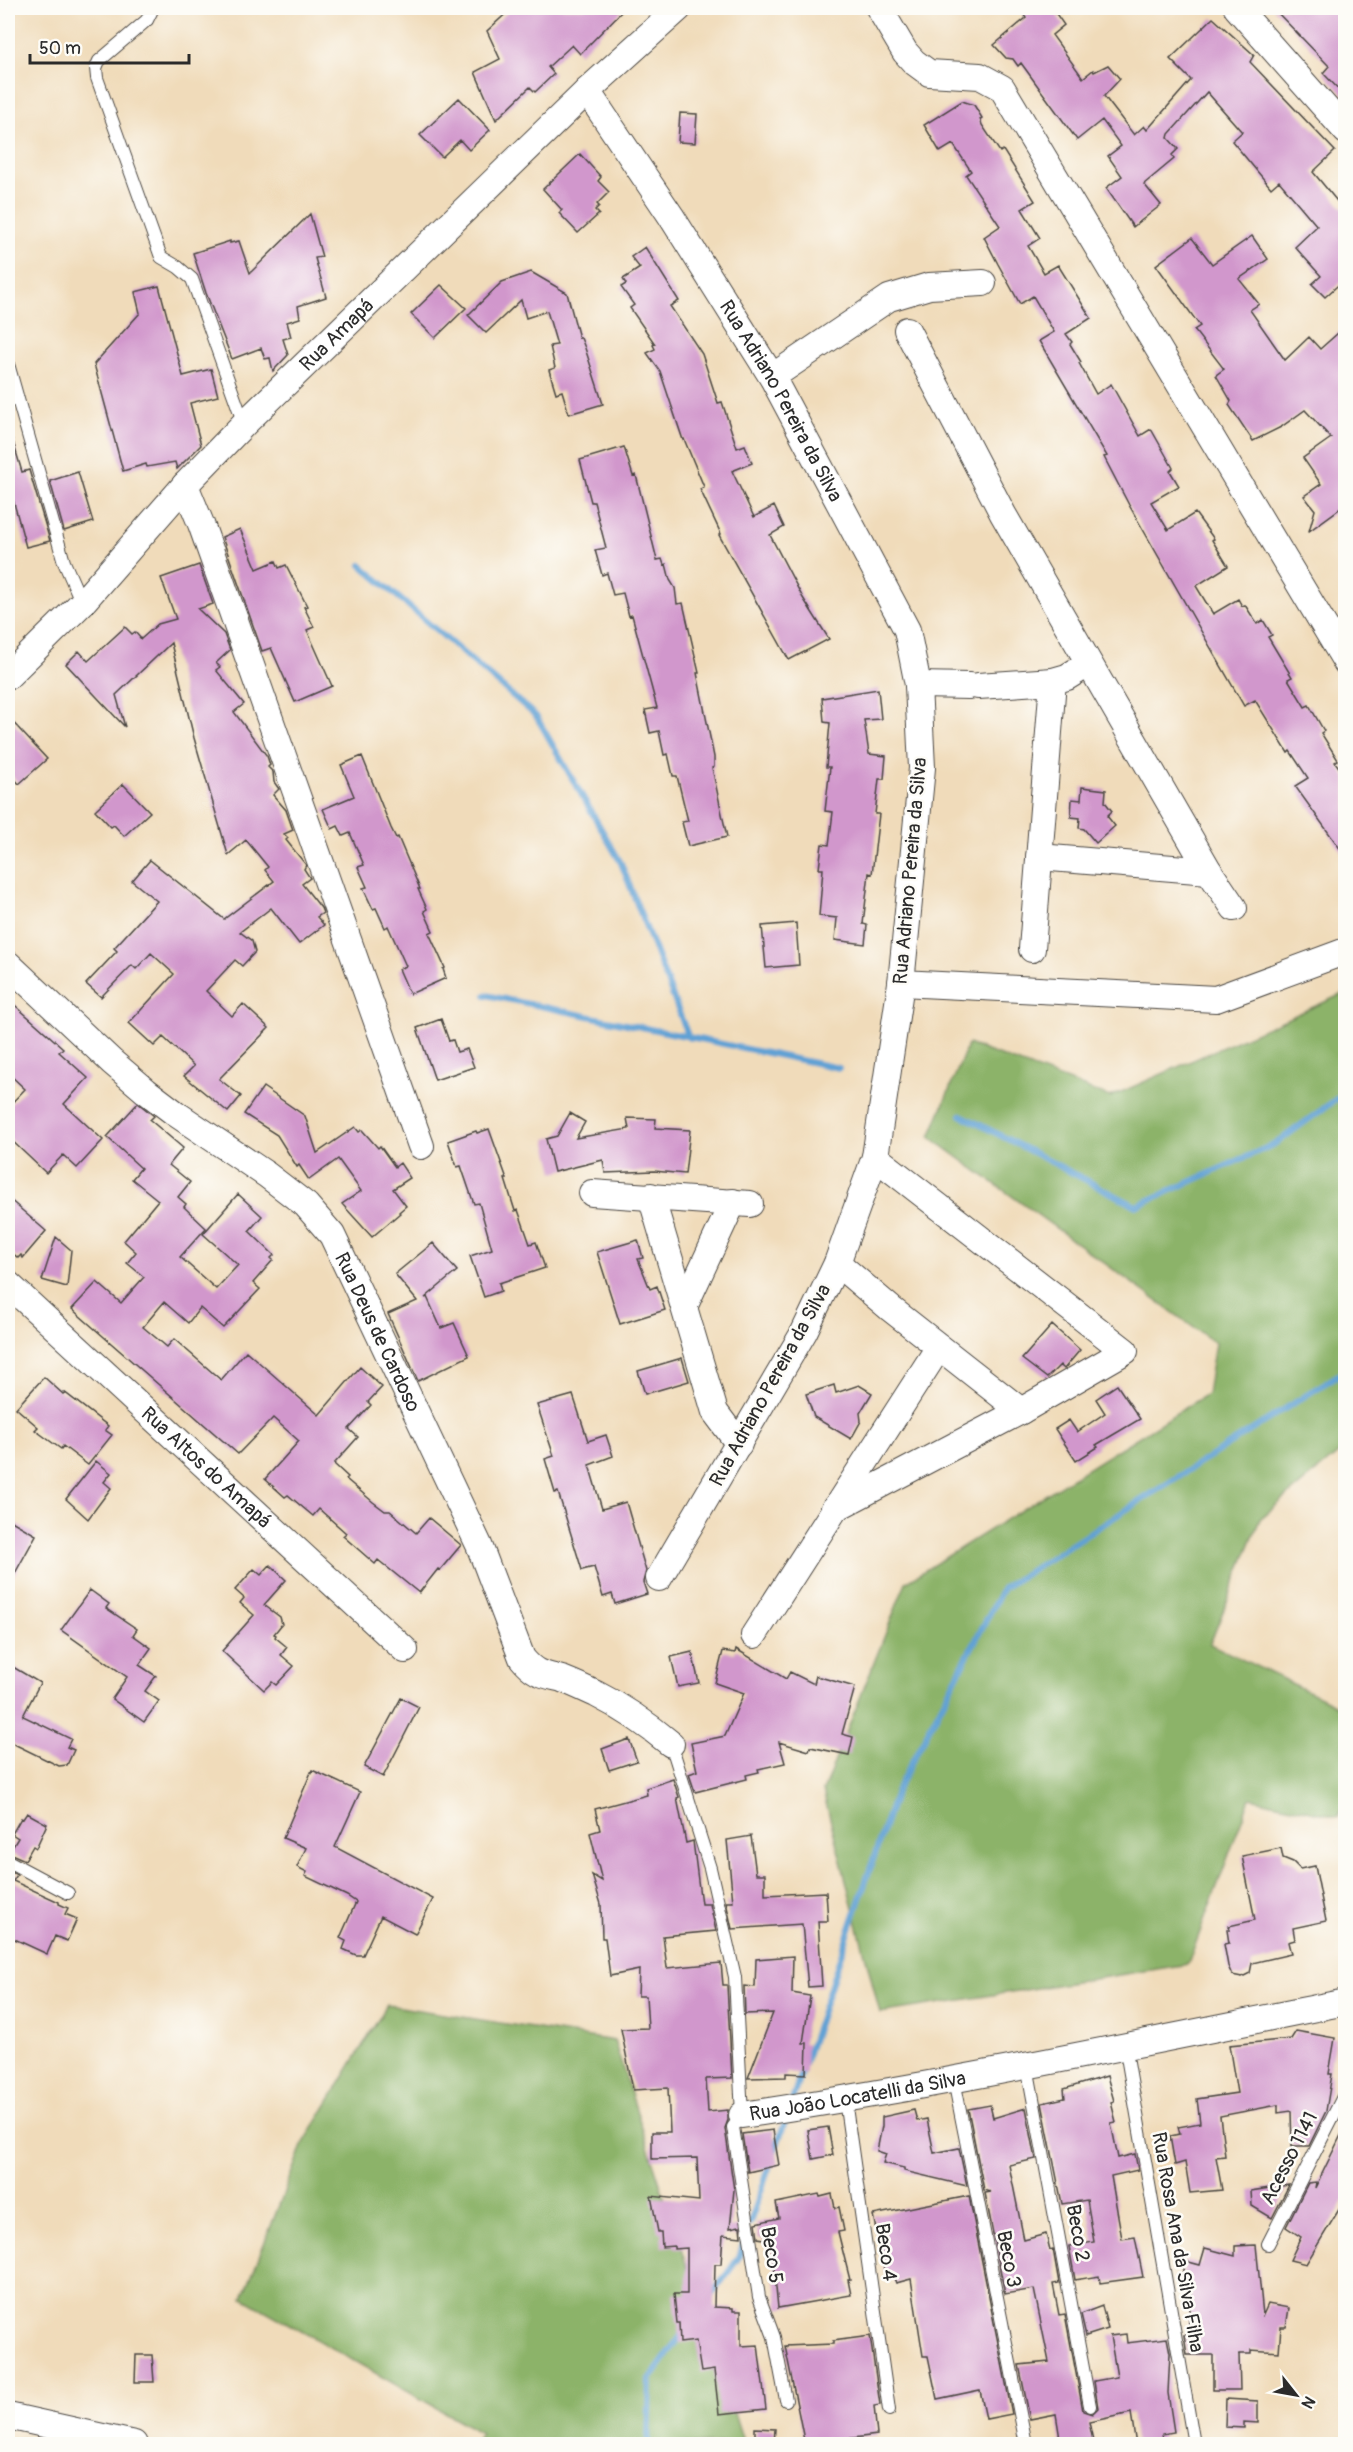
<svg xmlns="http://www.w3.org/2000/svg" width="1353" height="2452" font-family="Pangolin,sans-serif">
<rect width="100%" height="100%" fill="#fdfcf7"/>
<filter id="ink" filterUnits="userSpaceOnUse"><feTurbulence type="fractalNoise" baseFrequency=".0167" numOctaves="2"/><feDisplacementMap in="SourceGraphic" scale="12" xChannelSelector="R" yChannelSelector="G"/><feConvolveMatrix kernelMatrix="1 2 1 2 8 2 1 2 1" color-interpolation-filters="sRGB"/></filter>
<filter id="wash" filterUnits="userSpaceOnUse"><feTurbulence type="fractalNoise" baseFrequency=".008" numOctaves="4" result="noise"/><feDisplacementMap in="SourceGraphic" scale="24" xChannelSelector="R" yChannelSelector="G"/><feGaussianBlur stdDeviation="1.35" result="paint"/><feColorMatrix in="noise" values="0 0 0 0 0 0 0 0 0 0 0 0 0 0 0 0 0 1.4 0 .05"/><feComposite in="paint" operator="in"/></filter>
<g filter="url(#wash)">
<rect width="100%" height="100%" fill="#f0dbba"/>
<path fill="#8cb369" stroke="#5c6f4a" stroke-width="1.5" d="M1345,993V1448L1260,1519L1210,1644L1345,1709V1802L1338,1817L1250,1798L1188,1964L880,2013L823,1791L906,1582L1207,1394L1215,1343L930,1137L968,1044L1110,1097Z
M387,2005L614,2041L744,2444H474L481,2433L243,2298L302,2146Z"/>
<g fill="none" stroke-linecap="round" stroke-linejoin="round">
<path stroke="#61a1d4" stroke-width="6" d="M361,565L536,716L621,863L689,1038
M486,995L839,1068
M961,1115L1136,1206L1275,1144L1346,1092
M792,2100L896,1792L1003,1588L1346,1370
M750,2223L787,2116
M711,2296L739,2257L746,2235
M648,2444L650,2379L683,2333"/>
</g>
<g id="blocks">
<path fill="#d197cc" d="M512,8H625L580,54L572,45L548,67L554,74L535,92L530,87L496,120L475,72L500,59L487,31Z
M1019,8H1052L1064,25L1052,35L1083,78L1093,70L1094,72L1108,65L1120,79L1104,96L1134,135L1144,126L1147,130L1191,80L1170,59L1213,18L1254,55L1250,62L1335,151L1313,172L1346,212V278L1325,297L1312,284L1321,276L1295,247L1317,226L1279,181L1271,188L1232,141L1242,132L1207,92L1169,134L1168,138L1178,149L1172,155L1174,159L1144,184L1161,205L1133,227L1106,188L1122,176L1108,156L1121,146L1102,120L1077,140L1021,63L1018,66L1013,59L1006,58L994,45L1026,18Z
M1273,8H1346V97L1323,73L1329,66Z
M459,98L490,130L469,150L460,140L442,157L420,135Z
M962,101L974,105L982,118L980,119L982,125L1000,152L1003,150L1035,201L1022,209L1040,238L1028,246L1044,273L1058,265L1091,318L1066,334L1072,342L1070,344L1081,362L1079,363L1096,394L1111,384L1140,436L1151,429L1173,468L1170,471L1179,486L1151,502L1168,530L1195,513L1214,539L1212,540L1228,566L1196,586L1213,614L1238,599L1242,606L1245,605L1257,624L1263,620L1272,635L1268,637L1292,677L1288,679L1305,707L1309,705L1324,731L1321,733L1338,760L1335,762L1346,777V857L1295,786L1308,778L1290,751L1288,753L1255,700L1244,706L1129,505L1104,457L1107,456L1039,341L1054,332L1033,296L1020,304L998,264L984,237L1000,226L966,175L971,171L953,144L940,152L924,125Z
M680,113L697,114L695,143L678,142Z
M580,154L601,177L598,181L609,192L597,204L599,206L595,210L599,214L578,233L559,213L562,210L543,189Z
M310,214L322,257L315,258L326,297L298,306L300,318L287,322L291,337L283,339L288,355L273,371L270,358L265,359L261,348L232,359L206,293L193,253L230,241V243L239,241L250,273Z
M1252,236L1268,259L1239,279L1259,304L1250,310L1285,360L1309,337L1320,349L1346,326V504L1309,531L1315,510L1304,496L1321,484L1303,458L1331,438L1305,410L1281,427L1253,441L1229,405L1231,401L1216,375L1224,369L1194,330L1200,326L1156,265L1192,238L1212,264Z
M645,247L679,301L670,306L702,354L718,403L722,402L737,448L745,445L752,463L732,471L754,517L774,506L784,527L770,535L803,598L829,639L789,660L719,535L721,534L700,489L704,487L684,439L683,440L660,371L647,353L655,349L653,345L655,344L630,308L634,305L621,287L626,284L623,279L640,268L631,257Z
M531,272L567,293L579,338H581L585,348L603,404L569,414L562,391L556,393L549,370L555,368L550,346L557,345L547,311L526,318L521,300L486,333L468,315L502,282Z
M441,285L466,308L435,338L411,314Z
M159,286L183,376L211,369L218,396L190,403L201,445L177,469L175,462L147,467L146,464L123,471L94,364L140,313L135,292Z
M12,438L22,472L29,470L50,541L26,547L8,481V439Z
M624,447L633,476L636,475L657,560L662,559L664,565L666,564L670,580L675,588L677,604L683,603L699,673H697L714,757V767L712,768L727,837L688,846L682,822L688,821L677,776H673L668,754L664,755L659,731L650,733L645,710L657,708L632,615L629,616L623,593L613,595L607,573L602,575L595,550L606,548L594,502H591L580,460Z
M78,472L93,522L64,531L50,481Z
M240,529L257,569L276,561L279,568L286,565L307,606L304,607L314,627L307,630L332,686L295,702L271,648L262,651L222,537Z
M199,565L213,604L198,609L224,634L230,650L216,663L220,667L216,670L244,704L234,712L267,756L270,765L268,767L273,772L274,782L279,789L273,795L286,810L293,830L284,834L288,838L286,840L306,865L304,869L310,878L302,884L321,908L323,913L317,917L324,925L299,944L271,908L240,932L252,941L255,952L242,966L235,960L206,991L232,1016L243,1004L269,1028L219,1079L241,1096L228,1112L184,1076L194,1066L163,1037L154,1046L129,1023L174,974L151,953L136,969L132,965L101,997L86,984L117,951L114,948L157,901L132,881L150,860L224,919L274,881L265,870L268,867L246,840L228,855L194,738L171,643L116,695L125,727L66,664L79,651L88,661L125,627L132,634L135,632L141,639L158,624L176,619L161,578Z
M878,689L881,719L864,720L869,754L886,756L884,779H879L875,814H879L872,874L869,873L863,924L867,925L865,944L835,940L837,918L819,916L823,869H819L822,844L829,845L833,812L825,811L830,767H826L830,723L824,722L822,698Z
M8,717L47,759L19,784L8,771Z
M362,756L391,828L396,838L398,837L420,889H418L427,909L424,911L433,931L429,933L445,968L443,969L446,978L410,994L399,969L406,966L388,926L385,928L376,908L373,909L363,888L367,887L358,867L364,865L350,833L343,836L338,826L332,829L323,809L354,796L341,765Z
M123,784L150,812L124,836L114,825L111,827L95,810Z
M1082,787L1106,790L1105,802L1112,811L1107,816L1115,826L1096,843L1084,829L1079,828L1080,818L1071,817L1072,799L1081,800Z
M796,923L799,965L766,968L762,926Z
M8,999L63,1048L59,1052L88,1078L64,1104L103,1140L77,1168L63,1155L46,1173L8,1137V1107L25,1089L8,1073Z
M441,1019L449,1041L453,1040L457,1052L467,1049L474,1067L435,1080L417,1028Z
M263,1087L305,1116L317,1153L355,1127L359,1132L362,1130L378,1148L380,1146L395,1167L400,1163L410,1178L393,1189L406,1206L399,1212L400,1213L372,1237L342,1204L361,1191L338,1159L309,1180L299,1165L297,1167L277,1135L244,1114Z
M138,1103L154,1116L150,1120L183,1148L169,1165L190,1182L178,1197L186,1204L184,1207L206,1228L180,1257L216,1289L238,1265L203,1234L238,1194L262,1216L249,1231L274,1255L271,1258L273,1260L253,1283L260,1289L223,1328L200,1308L188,1323L164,1302L143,1327L167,1347L174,1339L221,1380L246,1351L319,1415L360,1367L382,1387L368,1402L371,1405L349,1429L358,1437L334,1464L348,1477L346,1479L373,1502L385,1511H390L416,1533L429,1518L461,1545L440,1570L438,1569L419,1593L378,1560L375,1564L343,1536L346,1533L319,1509L313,1516L288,1495L285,1497L265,1479L299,1441L273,1418L238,1454L72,1309L97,1282L121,1303L144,1277L127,1263L136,1252L124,1241L158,1200L132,1179L141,1168L107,1137Z
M570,1113L585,1122L576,1138L629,1129L627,1118L656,1119L655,1128L690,1130L685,1174L654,1171L605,1173L603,1160L554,1172L546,1139L557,1136Z
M489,1129L507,1179H505L515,1211L518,1210L530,1244L536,1242L545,1268L499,1283L501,1291L484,1297L470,1256L492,1249L479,1203L474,1204L461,1166L457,1167L448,1141L476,1131L477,1133Z
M8,1198L46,1231L23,1258L21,1255L18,1258L8,1249Z
M56,1237L71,1250L67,1287L42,1280Z
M638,1240L643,1258L638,1259L650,1289L657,1286L665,1310L620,1324L597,1252Z
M433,1243L457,1271L425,1298L427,1297L441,1328L454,1323L469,1356L418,1381L388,1314L417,1301L395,1274Z
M1052,1325L1080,1350L1064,1369L1060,1365L1047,1378L1022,1359Z
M682,1358L689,1381L645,1394L638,1371Z
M44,1377L63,1394L64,1392L108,1426L105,1430L112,1435L88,1465L63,1446L61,1449L35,1430L38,1427L16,1408Z
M834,1385L836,1393L859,1385L872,1393L860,1413L861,1421L851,1439L814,1417L806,1394Z
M1117,1385L1140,1419L1096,1445L1098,1447L1076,1461L1055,1429L1069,1420L1077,1432L1105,1413L1096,1399Z
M573,1395L588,1441L606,1435L613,1456L589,1465L602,1509L626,1502L646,1571L643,1582L647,1594L615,1604L612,1594L603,1597L594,1567L582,1570L558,1492L555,1493L545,1459L554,1456L537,1405Z
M96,1461L111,1473L104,1482L111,1488L88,1519L66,1499Z
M8,1519L36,1535L8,1586Z
M270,1565L286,1580L264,1605L280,1617L282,1624L274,1634L276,1635L275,1637L287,1647L281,1655L294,1666L276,1685L272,1682L264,1690L222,1651L254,1615L240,1603L244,1598L235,1590L254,1569L261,1575Z
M90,1590L109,1604L106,1608L137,1629L133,1635L151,1648L139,1665L156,1676L145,1691L159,1701L144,1722L112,1699L127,1677L61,1630Z
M736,1649L786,1679L790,1672L814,1684L816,1676L855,1687L842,1734L853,1737L849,1755L810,1747L809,1751L779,1742L785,1763L758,1769L759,1772L746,1775L747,1779L695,1792L689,1774L697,1771L691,1743L725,1736L744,1693L715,1683L723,1651L735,1653Z
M692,1652L699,1683L678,1687L671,1657Z
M8,1664L40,1683L23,1716L71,1739L67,1747L74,1750L67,1765L59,1766L10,1742L8,1747Z
M401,1698L419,1707L383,1777L364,1767Z
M629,1739L637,1761L609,1770L602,1749Z
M312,1770L360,1792L335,1847L433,1899L415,1934L381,1916L363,1955H356L343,1949L346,1941L340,1938L356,1902L347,1896L305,1876L307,1872L297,1867L306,1848L283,1838Z
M673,1779L679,1797L677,1798L686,1843L693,1841L701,1904H710L716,1931L663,1936L667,1968L721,1963L723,1985H727L732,2078L706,2079L708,2112L728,2110V2120L725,2128L734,2190L730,2228L740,2226L741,2237L723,2235L721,2264H715L714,2307L733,2308V2311H741V2346L758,2345L766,2409L719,2414L714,2370L701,2372L696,2341L680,2343L679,2323H677L674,2294H687V2248L674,2249V2246L662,2247L661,2232H658L651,2196L699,2201L697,2158L652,2159V2132H670L668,2088L633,2090L621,2029L648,2028L646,1996H638L639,1970L610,1976L605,1938H602L601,1904L592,1875L602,1881L590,1833L600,1830L595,1809L647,1795L646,1788Z
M27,1813L47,1824L36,1848L33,1846L25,1860L9,1853L18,1838L12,1834L21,1818L23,1819Z
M751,1836L756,1874H765V1895L826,1892L828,1921H818L822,1986L808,1987L802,1924L732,1929L726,1902H733L727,1840Z
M1281,1848L1283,1858L1293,1862L1300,1869L1315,1866L1326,1921L1293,1928L1295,1940L1288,1942L1291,1954L1252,1963L1250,1973L1242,1977L1232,1975L1228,1966L1224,1944L1229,1943L1227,1930H1230L1229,1926L1255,1920L1242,1856Z
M8,1870L17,1875L13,1881L59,1902V1904L68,1908L65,1914L77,1919L67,1941L55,1936L47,1954L8,1936Z
M793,1956L792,1993L810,1996L803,2043H807L806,2074L786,2073V2077L748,2078L773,2013L745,2014L744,1986L755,1987L756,1959Z
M1296,2031L1335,2038L1329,2074H1332L1326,2111L1309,2146H1292L1291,2111L1278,2113V2105L1220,2116L1225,2156L1216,2157L1222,2190L1190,2193L1185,2162L1175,2165L1170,2136L1180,2134L1178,2127L1200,2123L1197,2099L1237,2093L1229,2045L1291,2039Z
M1107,2076L1114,2101L1111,2102L1116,2122L1111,2123L1118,2158L1135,2154L1138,2170L1111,2176L1122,2239L1135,2237L1143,2277L1100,2283L1099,2276L1075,2280L1069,2246L1094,2242L1087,2200L1062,2204L1042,2103L1065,2098L1064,2089Z
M990,2105L993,2118L1026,2108L1036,2159L1009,2165L1024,2240L1046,2234L1050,2250L1053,2249L1059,2283L1053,2284L1059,2315L1065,2314L1083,2411L1092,2414L1098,2408L1094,2381L1117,2377L1110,2336L1126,2334L1127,2343L1167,2338L1170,2353L1168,2393L1174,2432L1162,2434L1164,2445H1136L1131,2413L1089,2422L1094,2445H1061L1056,2414L1030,2419L1019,2365L1049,2362L1034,2289L1005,2294L985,2193L991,2192L984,2190L968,2109Z
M914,2110L917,2121L927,2119L934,2153L959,2148L967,2186L904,2171V2168L883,2163L886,2154L877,2151L882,2126V2117Z
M1346,2125V2198L1306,2264L1290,2260L1301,2237L1286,2227L1308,2183L1316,2182L1315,2188Z
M828,2127L833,2155L813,2159L808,2130Z
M773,2130L779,2165L748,2172L742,2134Z
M1289,2185L1272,2218L1252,2206L1251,2191Z
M819,2194L820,2197L832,2194L835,2208L839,2207L844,2231L838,2232L850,2280H848L851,2295L778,2308L772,2246L766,2247L764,2239L758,2238L756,2223L779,2218L776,2203Z
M969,2196L1012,2414L986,2419L980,2390L937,2399L928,2356H923L911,2279L896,2283L892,2273L885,2274L873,2215Z
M1256,2245L1263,2315L1268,2304L1289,2308L1286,2327H1281L1279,2352L1251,2350V2354H1239L1240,2390H1213V2355H1187L1184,2335H1188L1191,2292L1186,2291L1188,2280H1181L1185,2261L1200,2265L1205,2248L1235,2256V2246Z
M1102,2306L1108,2329L1086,2336L1081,2314Z
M870,2336L880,2405L874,2406L877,2435L822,2442L823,2445H805L785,2346L833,2344V2341Z
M136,2355H152L154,2382H135Z
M1226,2399L1258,2401V2423L1244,2422V2428L1225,2427Z
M755,2428L775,2429L774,2445H755Z"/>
</g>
</g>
<g filter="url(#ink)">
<use href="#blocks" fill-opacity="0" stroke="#494540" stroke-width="1.5"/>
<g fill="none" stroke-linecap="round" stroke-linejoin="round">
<defs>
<path id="service" d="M153,8L147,20L99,61L96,68L97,78L161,257L178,267L192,279L244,424
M8,364L64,562L82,603
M671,1744L710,1868L735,1977L742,2115L733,2127L759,2297L774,2337L786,2400
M8,1861L68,1893
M1125,2045L1194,2444
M1027,2066L1090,2406
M954,2080L1026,2444
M845,2100L889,2410
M1268,2244L1346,2091"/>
<g id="minor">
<path d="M879,8L905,52L914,62L929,73L980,76L1002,88L1346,662"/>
<path d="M1237,8L1346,131"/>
<path id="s1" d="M587,91L671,216L772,377L907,630L918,685L922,768L901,983L875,1157L837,1263L804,1332L659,1578"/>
<path d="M907,330L1003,514L1209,871L1234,908"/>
<path d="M772,377L889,298L929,286L983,283"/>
<path d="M185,485L201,524L421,1146"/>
<path id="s2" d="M8,676L82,603L185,485L244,424L587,91L679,8"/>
<path d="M918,685L969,686"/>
<path d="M978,686L1053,681L1067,677L1088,664"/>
<path d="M1039,857L1209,871"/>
<path d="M1032,949L1053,681"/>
<path id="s3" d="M8,964L112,1062L146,1091L175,1113L267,1175L306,1205L332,1235L479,1545L522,1658C535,1674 542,1674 562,1679C573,1683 585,1689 596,1694C624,1708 647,1724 671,1744"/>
<path d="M901,983L1216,999L1346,951"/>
<path d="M592,1193L750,1204"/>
<path d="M651,1196L715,1412L739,1444"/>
<path d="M837,1263L891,1309L1021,1411"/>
<path id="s4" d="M8,1284L405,1650"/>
<path d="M685,1305L733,1202"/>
<path d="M834,1509L1021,1411L1125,1351L875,1157"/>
<path d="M754,1635L939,1347"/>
<path id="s5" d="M742,2115C944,2085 1145,2042 1346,2002"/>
<path d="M8,2416L134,2444"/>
</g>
</defs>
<use href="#service" stroke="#494540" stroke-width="14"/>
<use href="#minor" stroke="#494540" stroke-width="28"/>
<use href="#service" stroke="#fff" stroke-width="12"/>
<use href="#minor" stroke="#fff" stroke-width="26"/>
</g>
</g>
<g text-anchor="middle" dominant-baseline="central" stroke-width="5" stroke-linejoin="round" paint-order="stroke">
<g font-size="20" fill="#2b2b2b" stroke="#fdfcf7">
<text stroke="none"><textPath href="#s2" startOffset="474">Rua Amapá</textPath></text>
<text stroke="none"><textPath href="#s1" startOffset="366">Rua Adriano Pereira da Silva</textPath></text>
<text transform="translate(910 871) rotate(-85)">Rua Adriano Pereira da Silva</text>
<text stroke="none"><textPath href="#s3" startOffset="531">Rua Deus de Cardoso</textPath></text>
<text transform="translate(770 1385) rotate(-61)">Rua Adriano Pereira da Silva</text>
<text stroke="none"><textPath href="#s4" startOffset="270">Rua Altos do Amapá</textPath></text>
<text stroke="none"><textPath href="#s5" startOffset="117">Rua João Locatelli da Silva</textPath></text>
<text transform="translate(1289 2158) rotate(-63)">Acesso 1141</text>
<text transform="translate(1078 2233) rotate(80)">Beco 2</text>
<text transform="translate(1178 2242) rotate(80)">Rua Rosa Ana da Silva Filha</text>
<text transform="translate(886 2252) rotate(82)">Beco 4</text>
<text transform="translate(772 2255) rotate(81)">Beco 5</text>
<text transform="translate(1009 2259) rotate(79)">Beco 3</text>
</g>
</g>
<rect width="1353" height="2452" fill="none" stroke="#fdfcf7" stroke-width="30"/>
<g transform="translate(1296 2395) rotate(121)" stroke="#fdfcf7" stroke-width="4.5" paint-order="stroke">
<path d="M0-4.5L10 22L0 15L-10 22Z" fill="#2b2b2b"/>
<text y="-9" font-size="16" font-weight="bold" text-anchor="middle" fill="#2b2b2b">N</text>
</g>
<path d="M30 54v9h159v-9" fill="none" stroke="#2b2b2b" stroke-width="3"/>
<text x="39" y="54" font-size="18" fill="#2b2b2b" stroke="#fdfcf7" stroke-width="4.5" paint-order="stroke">50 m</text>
</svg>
